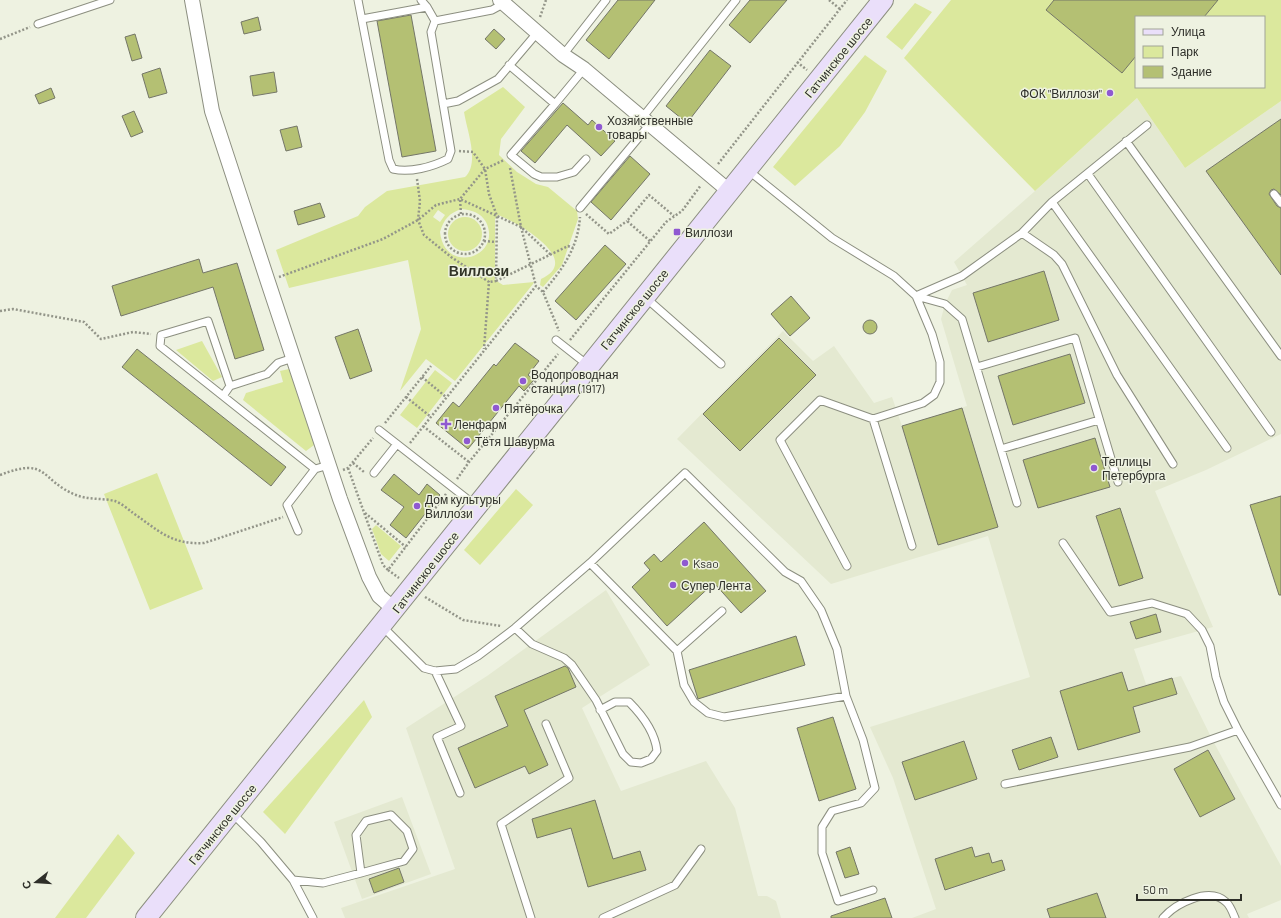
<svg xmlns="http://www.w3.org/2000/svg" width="1281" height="918" font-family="Barlow,sans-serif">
<rect width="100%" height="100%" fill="#eef2e1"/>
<path fill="#e4e9d1" d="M1137,98L1185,168L1281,101V434L1206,470L1155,491L1213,627L1134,649L1146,684L1181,676L1212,739L1281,866V900L1247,914L1249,918H912L936,909L893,778L870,727L1030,677L988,536L831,584L677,439L783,331L813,361L834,346L874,403L892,397L902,426L967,406L941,319L945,304L952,290L967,285L954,262L1035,191Z
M606,590L650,665L582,708L621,791L706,761L735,808L758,896H767L776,901L781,918H345L341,908L455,869L406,728L487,676Z
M402,797L431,874L362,899L334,822Z"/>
<path fill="#dbe89d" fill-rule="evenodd" d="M951,0H1281V101L1185,168L1137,98L1035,191L904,58ZM1136,17H1264V87H1136Z
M915,3L932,12L902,50L886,37Z
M865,55L887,71L865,112L840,146L795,186L773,167Z
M503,87L525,107L501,139L499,155L517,172L536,184L548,187L577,211L578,219L562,265L543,287L540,285L541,279C584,260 517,222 498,215L495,219V280L503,285L534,282L533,284L455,381L426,359L400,391L421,329L408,260L289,288L276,250L358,216L365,207L387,191L465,177C480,163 467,131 464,112ZM462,209C472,210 481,213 486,222C503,257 445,276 440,232C444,219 449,213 462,209ZM438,210L445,215L440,222L433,217Z
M448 234a17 17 0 1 1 34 0a17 17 0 1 1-34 0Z
M202,341L222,377L213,381L176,350Z
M289,369L314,445L306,451L243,400L246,393L283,382L280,371Z
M435,370L452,383L417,428L400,415Z
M157,473L203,589L150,610L104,494Z
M516,489L533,505L480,565L464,550Z
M376,525L401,546L389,561L381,554L372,529Z
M364,700L372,717L285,834L263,812Z
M118,834L135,853L86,918H55Z"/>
<path fill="#b4c073" stroke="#747668" d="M618,0H655L609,59L586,40Z
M750,0H787L750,43L729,25Z
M1054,0H1218L1204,17H1136V56L1122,73L1046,10Z
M411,15L436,151L402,157L377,21Z
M258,17L261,30L244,34L241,22Z
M494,29L505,39L496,49L485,39Z
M135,34L142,58L132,61L125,37Z
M710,50L731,66L687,123L666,106Z
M160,68L167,93L149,98L142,74Z
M274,72L277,92L253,96L250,76Z
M51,88L55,98L39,104L35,95Z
M563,103L588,125L592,120L615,141L601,156L567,125L535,163L521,151Z
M134,111L143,132L131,137L122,116Z
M1281,119V195L1274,189L1271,190L1269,194L1277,206L1281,208V275L1206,171Z
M297,126L302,147L286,151L280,130Z
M630,156L650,174L611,220L591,202Z
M320,203L325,217L298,225L294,211Z
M605,245L626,264L576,320L555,301Z
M199,259L203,273L237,263L264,350L235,359L213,287L121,316L112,286Z
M1044,271L1059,320L988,342L973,293Z
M791,296L810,318L790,336L771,314Z
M863 327a7 7 0 1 1 14 0a7 7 0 1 1-14 0Z
M358,329L372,371L350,379L335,337Z
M779,338L816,375L740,451L703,414Z
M515,343L539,361L528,375L534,380L524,391L519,386L468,449L436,423L453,402L459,407L494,364L496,366Z
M137,349L286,467L271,486L122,367Z
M1070,354L1085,403L1013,425L998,376Z
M962,408L998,527L938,545L902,426Z
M1095,438L1110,487L1038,508L1023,460Z
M394,474L419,495L427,484L440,495L406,538L390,525L404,507L381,490Z
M1281,496V595H1279L1250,505Z
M1120,508L1143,578L1119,586L1096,516Z
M704,522L766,591L741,613L714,583L667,626L632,587L650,570L644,563L654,554L661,562Z
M1156,614L1161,632L1136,639L1130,622Z
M796,636L805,665L698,699L689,670Z
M565,666L568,668L576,687L524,710L548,765L529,774L525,766L475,788L458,748L508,726L495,696Z
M1122,672L1128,691L1172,678L1177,694L1133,707L1140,732L1078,750L1060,691Z
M833,717L856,789L819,801L797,728Z
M1051,737L1058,757L1019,770L1012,750Z
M964,741L977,779L915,800L902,762Z
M1208,750L1235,799L1200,817L1174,769Z
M595,800L613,859L640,851L646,870L588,887L571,828L537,838L532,819Z
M850,847L859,874L845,878L836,852Z
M972,847L975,857L989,853L992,863L1002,860L1005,870L945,890L935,859Z
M399,868L404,882L374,893L369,879Z
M1097,893L1106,918H1050L1047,909Z
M885,898L892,918H831V916Z"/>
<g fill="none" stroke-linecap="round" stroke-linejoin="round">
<defs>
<path id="lane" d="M358,0L389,160L393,169C410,173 432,167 448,159L451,151L431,32L435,21L492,10L503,4
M421,0L427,7L435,21
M362,19L427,7
M38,24L110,0
M563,55L606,0
M509,65L555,104L584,69
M443,104L458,101L498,79L537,33
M555,104L511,155L534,174L541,177H557L574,172L586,159
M642,118L736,0
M1147,125L1052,202L1227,448
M1126,141L1281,356
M749,171L832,238L894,276L916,296L932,334L940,362V382L934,395L923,403L873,419
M1088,174L1271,432
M1274,194L1281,203
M580,208L650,124
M1022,233L1054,255L1062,264L1117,375L1173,464
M916,296L945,304L962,319L1017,503
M916,296L962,276L1022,233L1052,202
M646,298L721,364
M556,340L589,366
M977,367L1075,338L1118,482
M230,386L208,321L161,335L160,346L315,469L329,465
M223,396L230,386L267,374L278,363L293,358
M379,430L475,505
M1001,449L1099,420
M374,473L397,444
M298,531L287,505L315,469
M1063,543L1110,612L1152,603L1187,614L1202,630L1210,646L1216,677L1224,702L1238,730
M847,566L780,440L820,400L873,419L912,546
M382,626L424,668L435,671L456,669L478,656L515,628L590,563L685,473L785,572L801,581L821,610L837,649L846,696L724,717L708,713L694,702L684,685L677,651L590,563
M515,628L532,644L564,658L572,665L596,700L623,754L631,762L641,763L651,759L657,751C655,732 642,715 629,702H615L600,710
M677,651L722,611
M435,671L461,726L437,737L460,793
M846,696L863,740L875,788L861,803L832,811L822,827V853L838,901L873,890
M1005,784L1190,747L1238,730L1281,805
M232,813L261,842L293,880L313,918
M293,880L323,883L361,873L404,861L413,849L407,831L391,815L366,821L356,835L361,873
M531,918L501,824L569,778L546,724
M603,918L675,885L701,849
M1163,918C1175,904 1209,886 1226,902C1230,905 1233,913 1235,918"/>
<path id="street" d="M192,0L212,111L268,282L340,499L369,577L379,596L395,610
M500,0L563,55L584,69L729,191"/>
<path id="secondary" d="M146,918L883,0"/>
</defs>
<use href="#lane" stroke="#8c8f80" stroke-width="9"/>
<use href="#street" stroke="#8c8f80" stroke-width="16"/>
<use href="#secondary" stroke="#8c8f80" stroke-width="22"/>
<path stroke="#939589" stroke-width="2.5" stroke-dasharray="2 2" stroke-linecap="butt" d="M829,0L840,9
M540,17L546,0
M0,39L30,27
M797,62L807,70
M459,151L473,152L485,169L489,194L497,216L496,281L489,282
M718,164L847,0
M510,168L521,227L536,286
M417,179L420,201L418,220L424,235L451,257L489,282L484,349
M445 234a20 20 0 1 1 40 0a20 20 0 1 1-40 0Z
M461,214L460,199L485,169L504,160
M586,214L609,234L627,221
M484,241L496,242
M650,241L627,221L649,195L674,216
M279,277L383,239L418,220L436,205L460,199L521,227L551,255
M496,281L568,246L573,248
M543,292C562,270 578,248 580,217
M0,311L13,309L84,322L101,339L133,332L151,334
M570,340L666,222L682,211L701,185
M422,377L446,397
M406,397L431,417
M385,423L431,366
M423,426L469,462
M410,443L536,286L543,292L559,331
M353,463L364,472
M348,468L383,565L388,570L446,494
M343,470L348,468L373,438
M0,475C49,456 39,480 76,495C88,500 103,498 115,501C121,503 128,509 133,513C158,530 171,545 204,543L283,517
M457,479L469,462L558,354
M365,513L406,547
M388,570L399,578
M425,597L463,620L501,626"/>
<use href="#lane" stroke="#fff" stroke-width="7"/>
<use href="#street" stroke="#fff" stroke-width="14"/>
<use href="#secondary" stroke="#eadffa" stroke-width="20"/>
</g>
<g fill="#8f59d1" stroke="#eef2e1" stroke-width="1.5">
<circle cx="1110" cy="93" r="4"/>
<circle cx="599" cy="127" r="4"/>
<rect x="673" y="228" width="8" height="8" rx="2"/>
<circle cx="523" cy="381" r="4"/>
<circle cx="496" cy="408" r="4"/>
<path d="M444 418h4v4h4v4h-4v4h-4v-4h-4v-4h4z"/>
<circle cx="467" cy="441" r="4"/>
<circle cx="1094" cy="468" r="4"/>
<circle cx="417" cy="506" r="4"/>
<circle cx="685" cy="563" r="4"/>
<circle cx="673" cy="585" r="4"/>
</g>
<g text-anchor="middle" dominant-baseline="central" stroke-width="3" stroke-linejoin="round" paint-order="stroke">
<g font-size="12" fill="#2e2f29" stroke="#eef2e1">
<text transform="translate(838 57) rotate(-51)">Гатчинское шоссе</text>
<text transform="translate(634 309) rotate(-51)">Гатчинское шоссе</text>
<text transform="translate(425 572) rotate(-52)">Гатчинское шоссе</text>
<text transform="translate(222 824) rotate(-51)">Гатчинское шоссе</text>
</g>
<g font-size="12" fill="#2e2f29" stroke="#eef2e1" text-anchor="start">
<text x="1102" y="93" text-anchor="end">ФОК "Виллози"</text>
<text x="607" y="120">Хозяйственные<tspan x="607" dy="14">товары</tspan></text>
<text x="685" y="232">Виллози</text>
<text x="531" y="374">Водопроводная<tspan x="531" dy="14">станция (1917)</tspan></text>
<text x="504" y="408">Пятёрочка</text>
<text x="454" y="424">Ленфарм</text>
<text x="475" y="441">Тётя Шавурма</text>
<text x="1102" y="461">Теплицы<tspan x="1102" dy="14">Петербурга</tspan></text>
<text x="425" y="499">Дом культуры<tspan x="425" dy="14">Виллози</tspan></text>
<text x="693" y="563">Ksao</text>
<text x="681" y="585">Супер Лента</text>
</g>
<g font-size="14" font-weight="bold" fill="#313427" stroke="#eef2e1">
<text x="479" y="270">Виллози</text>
</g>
</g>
<rect x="1135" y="16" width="130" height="72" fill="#eef2e1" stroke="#a1a497"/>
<rect x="1143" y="29" width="20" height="6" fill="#eadffa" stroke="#a1a497"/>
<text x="1171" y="36" font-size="12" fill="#2e2f29">Улица</text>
<rect x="1143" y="46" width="20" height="12" fill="#dbe89d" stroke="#a1a497"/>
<text x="1171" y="56" font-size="12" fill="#2e2f29">Парк</text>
<rect x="1143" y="66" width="20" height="12" fill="#b4c073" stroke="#a1a497"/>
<text x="1171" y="76" font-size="12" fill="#2e2f29">Здание</text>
<g transform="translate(36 882) rotate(253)" stroke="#eef2e1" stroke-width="3" paint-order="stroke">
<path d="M0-3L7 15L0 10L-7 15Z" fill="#2e2f29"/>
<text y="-6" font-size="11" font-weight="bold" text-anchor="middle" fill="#2e2f29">С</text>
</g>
<path d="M1137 894v6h104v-6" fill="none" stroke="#2e2f29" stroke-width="2"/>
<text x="1143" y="894" font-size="12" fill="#2e2f29" stroke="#eef2e1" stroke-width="3" paint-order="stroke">50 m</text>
</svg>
